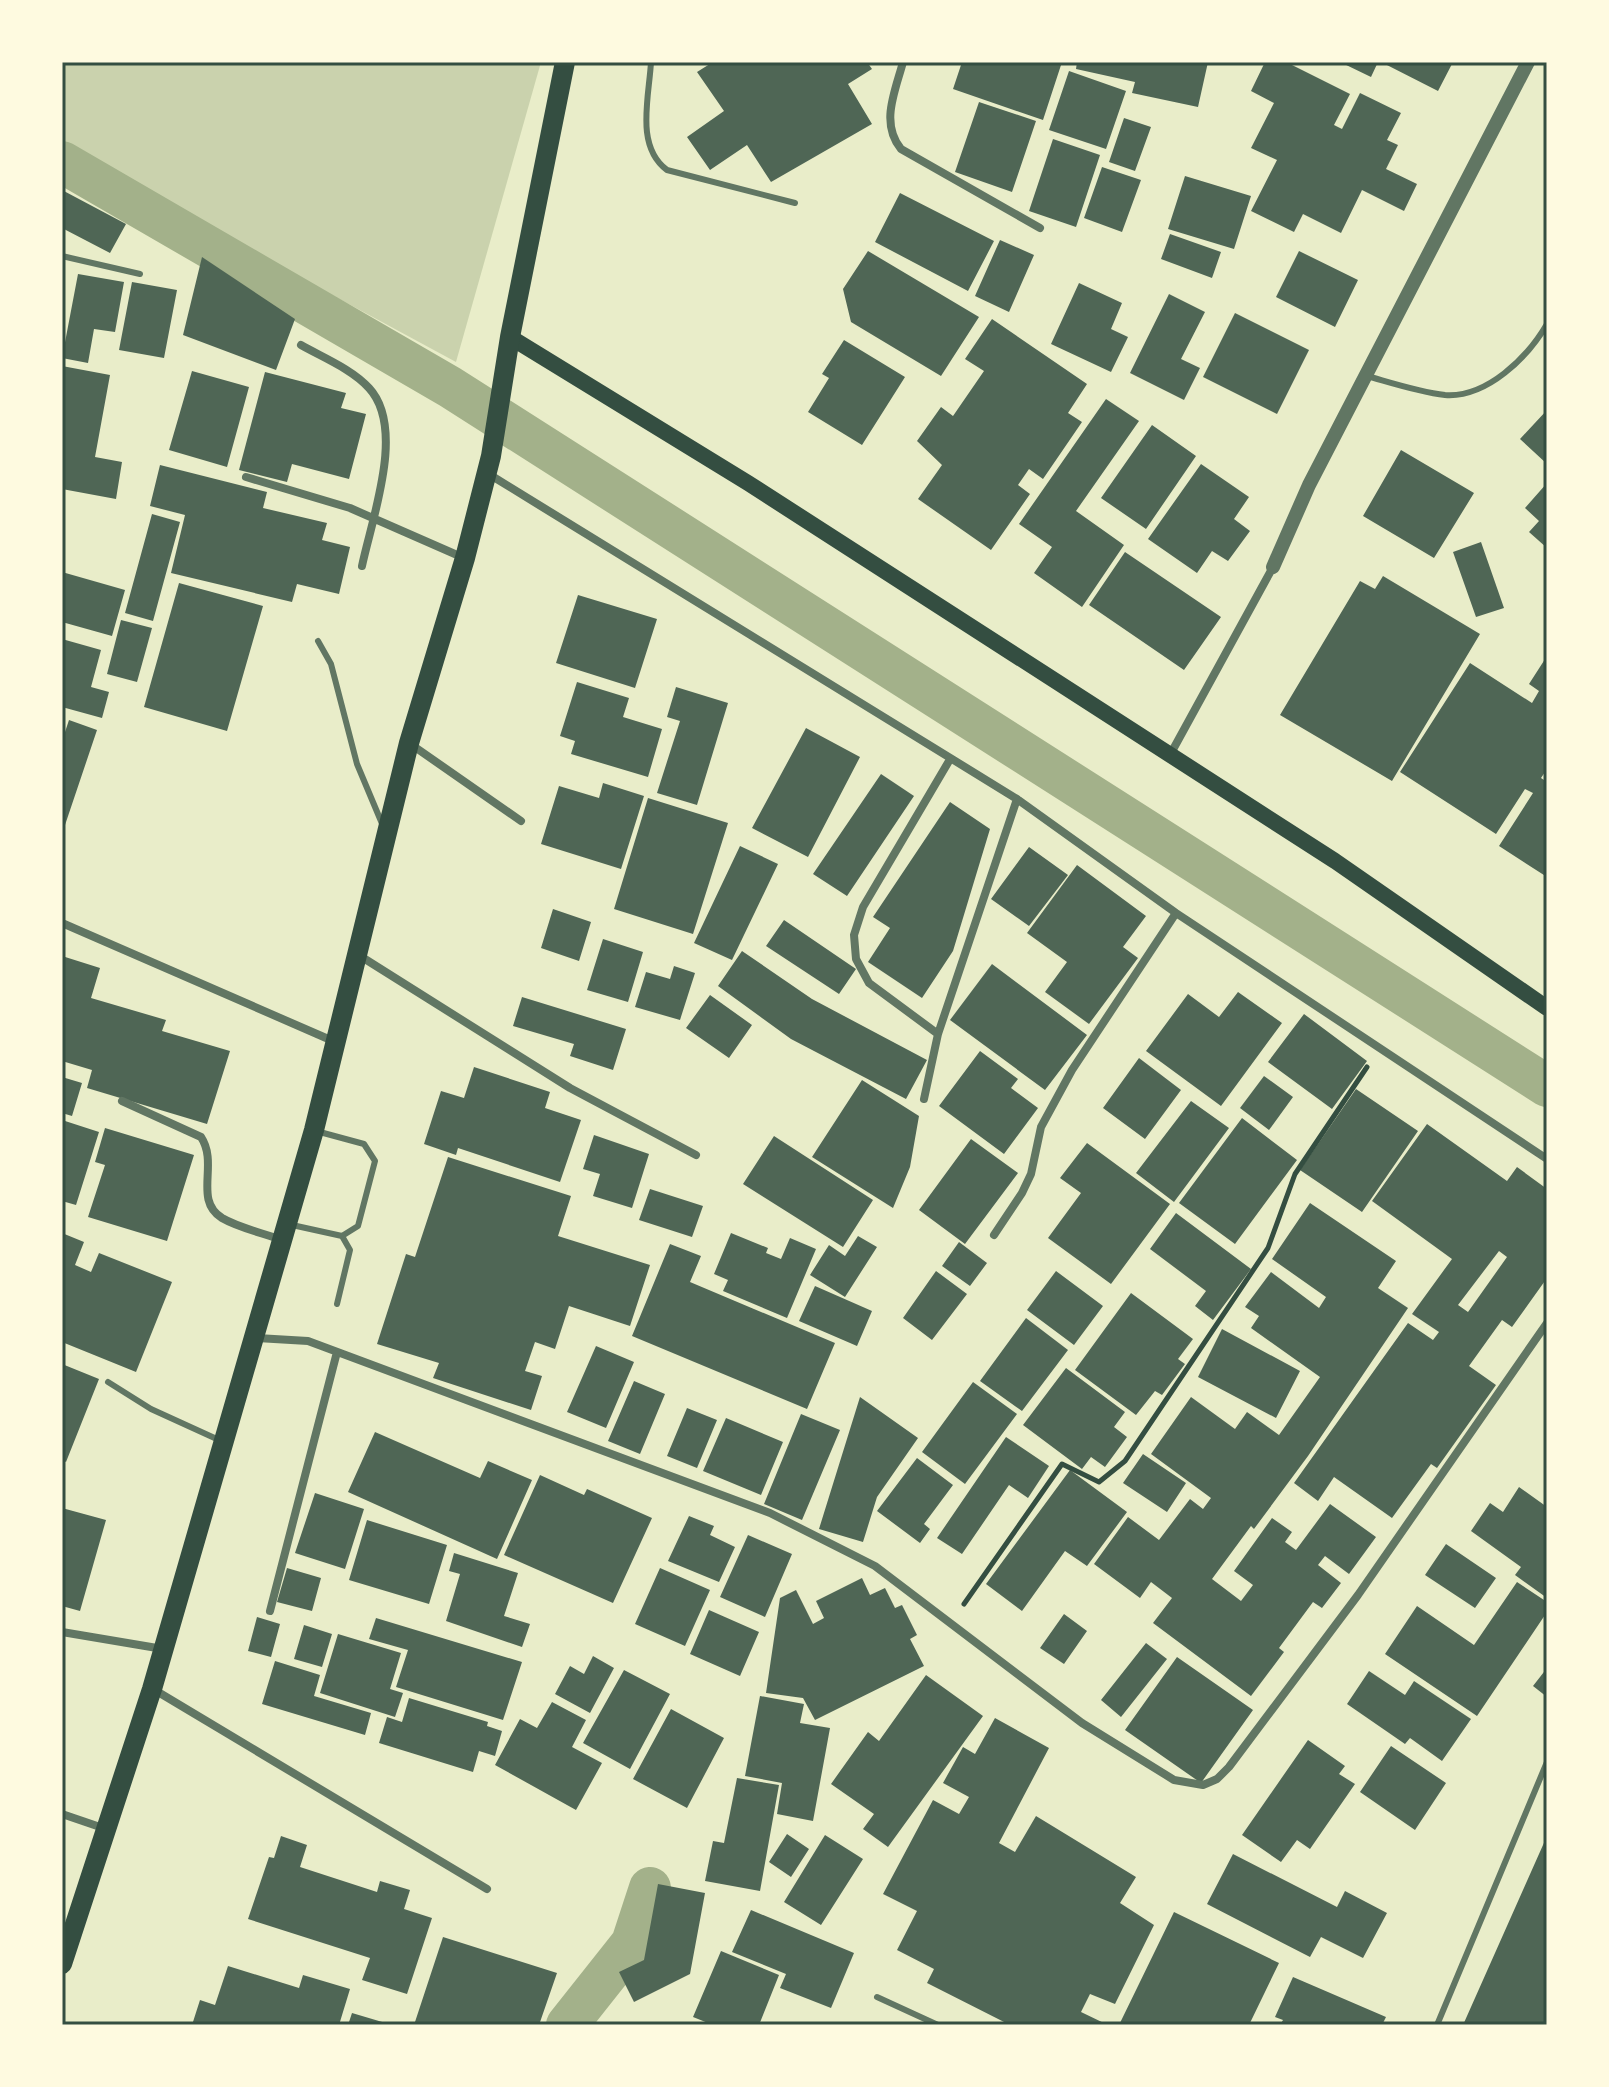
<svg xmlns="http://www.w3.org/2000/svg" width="1609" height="2087" font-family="'DejaVu Sans',sans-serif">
<rect width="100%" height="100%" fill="#e9edc9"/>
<path fill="#cad2ad" d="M62,62H541L456,362L62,149Z"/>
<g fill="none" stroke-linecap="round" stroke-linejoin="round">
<path stroke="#a3b18a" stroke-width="42" d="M62,162L450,387L1547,1086
M567,2025L632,1943L650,1888"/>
</g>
<path fill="#4f6655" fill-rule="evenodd" d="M713,62H867L872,69L848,84L872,124L771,182L747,145L710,170L687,137L724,111L697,72Z
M962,62H1062L1043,120L953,89Z
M1077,62H1208L1198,107L1132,93L1135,82L1076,69Z
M1265,62H1286L1350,94L1334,125L1342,129L1360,93L1401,113L1387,140L1398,145L1386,169L1417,184L1404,211L1362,190L1341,233L1303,214L1294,232L1251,211L1277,160L1251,148L1274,103L1251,91Z
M1340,62H1378L1371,77Z
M1381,62H1453L1438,91Z
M1069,71L1126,91L1106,149L1049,130Z
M979,102L1036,121L1012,192L955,172Z
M1124,118L1151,127L1135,171L1109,162Z
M1053,139L1100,155L1076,227L1029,211Z
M1102,167L1141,180L1122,232L1084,218Z
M1185,176L1251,196L1234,249L1168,229Z
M62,190L126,224L110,253L62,228Z
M900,193L994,241L968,291L875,242Z
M1170,234L1221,252L1212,278L1161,259Z
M1000,240L1034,255L1009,312L975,296Z
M868,251L979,317L941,376L851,322L843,289Z
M1299,251L1358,280L1335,327L1276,297Z
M202,257L295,319L276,370L183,335Z
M78,274L124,282L115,332L94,329L88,363L62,358Z
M132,282L177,290L164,358L119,350Z
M1079,283L1122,303L1111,329L1128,337L1111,372L1051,344Z
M1169,294L1205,312L1181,359L1200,368L1184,400L1130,373Z
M1235,313L1309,350L1277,414L1203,377Z
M992,319L1087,384L1068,413L1082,422L1043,479L1029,469L1018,485L1030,494L991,550L918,499L942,465L917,441L941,407L953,416L984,371L965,359Z
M844,340L905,377L862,445L808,412L829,378L822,374Z
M62,366L110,375L95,457L122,462L116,499L62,489Z
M192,371L249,387L227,467L169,450Z
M265,372L346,393L341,408L366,414L349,479L292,464L287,482L239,470Z
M1106,399L1139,421L1076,511L1124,545L1082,607L1034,573L1052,547L1019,524Z
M1547,410V464L1520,439Z
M1152,425L1196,456L1146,529L1101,498Z
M1401,450L1474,493L1434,558L1363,516Z
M1201,464L1249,497L1234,519L1250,531L1228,561L1212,551L1197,573L1148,539Z
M160,465L267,492L263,508L327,523L322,540L350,547L339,594L297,584L292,602L171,573L185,515L150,506Z
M1547,483V548L1529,532L1539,521L1525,508Z
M152,514L180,522L153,621L125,613Z
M1481,542L1504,608L1476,617L1453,552Z
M1125,552L1221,617L1184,670L1089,605Z
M62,572L125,590L112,636L62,622Z
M1383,576L1480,634L1392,781L1280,715L1360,581L1375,589Z
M179,583L263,606L227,731L144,707Z
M578,595L657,619L635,688L556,663Z
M121,620L152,628L137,682L107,674Z
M62,639L101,650L91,687L109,692L102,718L62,707Z
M1547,656V769L1541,778L1547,782V877L1499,846L1533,793L1525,789L1496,834L1400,772L1470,663L1532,703L1539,691L1529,684Z
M577,682L629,698L623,717L662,729L648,777L571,754L575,741L560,736Z
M676,687L728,703L697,805L657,793L680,721L667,717Z
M69,720L97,730L63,831L62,741Z
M806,728L860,757L808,857L752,828Z
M881,774L914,796L847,896L813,874Z
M603,783L644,796L621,869L541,844L559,786L599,798Z
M648,798L728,823L693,934L614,909Z
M950,802L990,829L953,951L922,998L868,962L890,928L873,917Z
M740,846L778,864L732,960L694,943Z
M1029,847L1068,875L1029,926L991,899Z
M1077,865L1146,916L1123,947L1138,958L1089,1024L1045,992L1067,962L1027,933Z
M553,909L591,922L579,961L541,948Z
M784,920L856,969L839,994L766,946Z
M603,939L643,952L628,1002L587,990Z
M742,951L812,999L927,1060L906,1099L791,1039L718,986Z
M62,956L100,968L91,998L166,1020L162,1031L230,1051L207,1124L87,1088L92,1070L62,1061Z
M992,964L1087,1035L1045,1090L950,1020Z
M674,966L695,973L680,1020L635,1007L646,972L670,979Z
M1238,992L1282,1023L1221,1106L1146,1051L1188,994L1219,1017Z
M710,995L752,1025L729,1058L686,1028Z
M522,997L626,1029L613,1070L570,1056L574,1044L513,1026Z
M1304,1014L1367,1061L1332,1109L1268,1062Z
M980,1051L1018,1079L1011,1088L1038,1108L1004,1154L939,1106Z
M1139,1058L1181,1090L1145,1139L1103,1108Z
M474,1067L550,1092L545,1108L581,1120L560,1182L458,1148L456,1155L424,1144L441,1091L464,1098Z
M1264,1076L1293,1097L1269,1130L1240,1108Z
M62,1077L82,1083L72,1116L62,1113Z
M862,1080L919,1116L910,1167L893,1208L812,1157Z
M1356,1089L1418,1131L1362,1212L1300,1170Z
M1191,1101L1229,1128L1174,1202L1136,1173Z
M1242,1118L1297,1160L1235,1244L1179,1203Z
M62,1120L99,1132L76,1205L62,1201Z
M1427,1124L1507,1181L1517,1167L1547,1189V1278L1512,1327L1502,1320L1469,1366L1496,1385L1437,1468L1431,1464L1392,1518L1334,1477L1318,1501L1294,1483L1408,1323L1433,1340L1439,1332L1412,1314L1452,1259L1372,1201ZM1499,1251L1507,1257L1468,1312L1458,1305Z
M105,1128L194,1155L167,1241L88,1217L105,1165L95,1162Z
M594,1135L649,1154L632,1208L593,1196L600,1174L583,1169Z
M774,1136L873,1200L843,1247L743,1184Z
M971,1139L1018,1173L965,1244L919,1210Z
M1087,1143L1170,1204L1111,1284L1048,1238L1081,1193L1060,1178Z
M448,1157L571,1196L558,1236L650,1265L630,1326L569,1306L555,1349L535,1342L525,1371L542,1376L531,1410L433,1378L439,1363L377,1344L406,1254L415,1257Z
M650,1189L703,1206L692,1237L639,1220Z
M1310,1203L1396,1261L1378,1288L1408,1308L1308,1456L1254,1529L1251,1526L1212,1579L1241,1601L1253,1585L1234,1571L1272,1518L1292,1532L1285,1542L1296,1550L1330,1504L1376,1537L1349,1574L1325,1556L1318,1565L1341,1583L1322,1608L1313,1602L1279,1648L1284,1652L1251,1696L1153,1623L1172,1598L1151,1582L1140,1598L1094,1564L1128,1517L1159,1540L1190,1499L1203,1509L1211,1498L1151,1454L1191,1397L1235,1429L1247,1412L1279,1435L1320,1377L1251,1328L1259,1316L1245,1307L1271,1272L1319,1308L1326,1297L1272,1259Z
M1176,1213L1251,1269L1213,1320L1195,1306L1206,1291L1150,1249Z
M62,1233L84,1242L75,1265L91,1272L99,1253L172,1282L136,1372L62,1342Z
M731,1233L768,1248L766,1253L781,1259L790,1238L816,1249L787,1318L723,1291L728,1280L714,1274Z
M858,1236L877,1247L845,1297L810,1275L829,1245L845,1256Z
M959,1242L987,1263L970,1286L942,1266Z
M670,1244L701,1256L690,1282L835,1343L807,1409L632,1336Z
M936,1271L967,1294L932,1340L903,1318Z
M1056,1271L1103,1306L1074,1345L1027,1310Z
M815,1286L872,1311L857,1346L799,1321Z
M1131,1293L1193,1339L1178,1359L1185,1364L1162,1395L1155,1391L1136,1415L1075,1370Z
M1026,1318L1068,1350L1022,1411L980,1381Z
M1222,1329L1300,1371L1276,1418L1198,1377Z
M596,1346L634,1362L606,1428L567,1412Z
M62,1364L99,1379L66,1462L62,1460Z
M1066,1368L1125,1412L1114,1427L1127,1437L1105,1467L1091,1457L1082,1469L1023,1425Z
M634,1381L665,1394L640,1454L608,1441Z
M973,1382L1017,1414L965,1484L922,1452Z
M860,1397L918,1438L877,1497L863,1542L819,1529Z
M687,1408L717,1420L697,1468L667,1456Z
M801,1414L840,1430L802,1520L764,1504Z
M726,1418L783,1442L761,1495L703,1471Z
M375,1432L480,1478L488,1461L532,1480L497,1559L348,1492Z
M1006,1437L1049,1466L1028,1498L1009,1485L962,1554L937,1538Z
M1143,1454L1186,1483L1167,1512L1123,1483Z
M917,1458L953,1485L924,1524L930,1529L920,1543L877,1511Z
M1070,1470L1127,1512L1087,1566L1065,1551L1022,1611L986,1584Z
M540,1475L584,1495L587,1489L652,1518L613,1603L504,1555Z
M1519,1487L1547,1507V1598L1515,1575L1521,1567L1471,1531L1490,1503L1503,1512Z
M315,1493L364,1509L345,1569L295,1553Z
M62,1508L106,1520L80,1611L62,1606Z
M689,1516L714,1526L710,1535L735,1547L719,1582L668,1561Z
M367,1520L447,1545L429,1604L349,1580Z
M748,1535L792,1554L765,1617L720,1597Z
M1446,1544L1496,1578L1475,1608L1425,1575Z
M454,1553L518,1573L504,1616L530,1624L522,1647L446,1621L460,1574L449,1571Z
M287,1568L321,1578L312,1611L277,1602Z
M660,1568L710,1590L685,1646L635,1624Z
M862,1578L870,1595L885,1588L895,1608L902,1605L917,1635L910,1639L924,1666L815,1720L803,1698L766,1693L780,1598L796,1590L813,1624L824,1618L816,1601Z
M1517,1582L1547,1602V1612L1477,1716L1385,1654L1417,1606L1474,1645Z
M709,1610L759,1632L740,1676L690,1654Z
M1064,1614L1087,1631L1064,1664L1040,1648Z
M257,1617L280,1624L271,1657L248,1651Z
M376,1618L522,1662L503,1720L396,1687L408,1650L369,1639Z
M304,1625L332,1634L322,1667L294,1659Z
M338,1634L401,1653L390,1689L403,1693L395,1717L320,1693Z
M1146,1643L1167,1659L1121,1717L1101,1700Z
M593,1656L614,1668L590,1713L555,1694L570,1666L584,1674Z
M1177,1657L1253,1710L1201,1783L1125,1730Z
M275,1661L320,1675L314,1696L371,1713L365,1735L262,1704Z
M1547,1668V1697L1533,1686Z
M624,1670L670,1694L630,1769L583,1743Z
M1369,1671L1405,1695L1414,1681L1471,1719L1442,1761L1410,1738L1405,1744L1347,1704Z
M926,1675L983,1716L888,1847L863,1829L874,1814L831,1784L868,1732L879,1741Z
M760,1696L804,1704L800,1723L830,1728L813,1821L777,1814L782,1783L745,1776Z
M409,1698L488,1722L487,1726L502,1731L495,1756L479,1751L473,1772L379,1743L387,1717L402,1722Z
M552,1702L586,1720L572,1747L602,1763L576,1810L495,1765L520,1719L537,1728Z
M671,1709L724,1738L687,1808L633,1779Z
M995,1718L1049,1748L999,1843L1015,1852L1036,1816L1136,1877L1120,1903L1154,1925L1115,2004L1090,1994L1081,2012L1108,2025H1010L927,1983L934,1969L897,1950L917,1911L883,1894L933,1800L959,1814L969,1797L943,1783L963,1747L975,1754Z
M1308,1740L1345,1766L1339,1774L1355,1784L1310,1849L1297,1840L1281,1862L1242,1835Z
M1391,1746L1446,1783L1415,1830L1360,1792Z
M737,1778L779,1785L760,1891L705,1881L713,1841L724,1843Z
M787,1834L809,1849L791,1877L769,1862Z
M825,1835L863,1859L821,1925L784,1902Z
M281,1836L307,1845L300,1867L377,1892L380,1881L410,1890L404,1909L432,1918L407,1994L362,1980L370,1958L248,1919L269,1857L274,1858Z
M1547,1836V2025H1463Z
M1233,1854L1337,1907L1345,1891L1387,1913L1363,1958L1321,1937L1310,1957L1207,1904Z
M658,1884L705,1893L690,1974L634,2002L619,1972L644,1960Z
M751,1910L854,1953L831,2008L780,1988L786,1974L732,1952Z
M1174,1912L1279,1963L1249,2025H1119Z
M443,1937L557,1973L539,2025H414Z
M721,1951L779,1975L759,2025H713L693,2017Z
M228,1966L299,1988L303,1975L350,1989L339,2025H192L200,2000L215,2005Z
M1293,1977L1386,2017L1382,2025H1280L1283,2020L1275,2017Z
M352,2013L389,2024V2025H348Z"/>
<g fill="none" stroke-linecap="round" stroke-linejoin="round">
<path stroke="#344e41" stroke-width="5" d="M964,1604L1062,1464L1099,1482L1125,1461L1268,1248L1295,1174L1367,1067"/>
<path stroke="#617663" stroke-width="6" d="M651,62C649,98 635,146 667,170L795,203
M62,256L140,274
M1367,376C1392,383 1419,392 1445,395C1487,398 1528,357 1547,324
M318,641L331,664L357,764L383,826
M292,1225L342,1236L358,1226L375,1161L364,1144L316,1131
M337,1304L350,1250L342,1236
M108,1382L151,1409L219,1440
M877,1997L938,2025
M1437,2025L1547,1762"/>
<path stroke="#617663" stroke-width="8" d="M903,62C895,92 880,123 901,149L1040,228
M301,345C322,357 352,369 369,388C406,428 372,518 362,566
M487,473L1017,799L1176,913L1547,1159
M246,477L350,508L464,558
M409,743L521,821
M1170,755L1273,567
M62,923L333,1041
M357,954L570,1088L696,1155
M938,1034L869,983L856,959L854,935L863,907L949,761
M924,1099L938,1034L1017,799
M122,1101L201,1137C219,1164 193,1200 222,1218C239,1228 263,1233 282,1240
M994,1235L1022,1193L1031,1174L1041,1127L1072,1070L1176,913
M257,1338L308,1341L770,1513L875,1566L1082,1723L1174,1780L1203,1785L1217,1779L1229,1767L1358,1595L1547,1323
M270,1611L337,1352
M62,1632L163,1649
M153,1689L487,1889
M62,1814L106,1829"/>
<path stroke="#617663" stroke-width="14" d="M1273,567L1309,485L1528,62"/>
<path stroke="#344e41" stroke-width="16" d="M510,337L748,483L1335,861L1547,1008"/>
<path stroke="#344e41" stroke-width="20" d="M62,1964L152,1689L314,1130L409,743L465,558L491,456L510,337L565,62"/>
</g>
<rect width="1609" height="2087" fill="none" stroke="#fefae0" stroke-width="128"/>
<rect x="64" y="64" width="1481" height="1959" fill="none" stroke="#344e41" stroke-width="3"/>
</svg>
